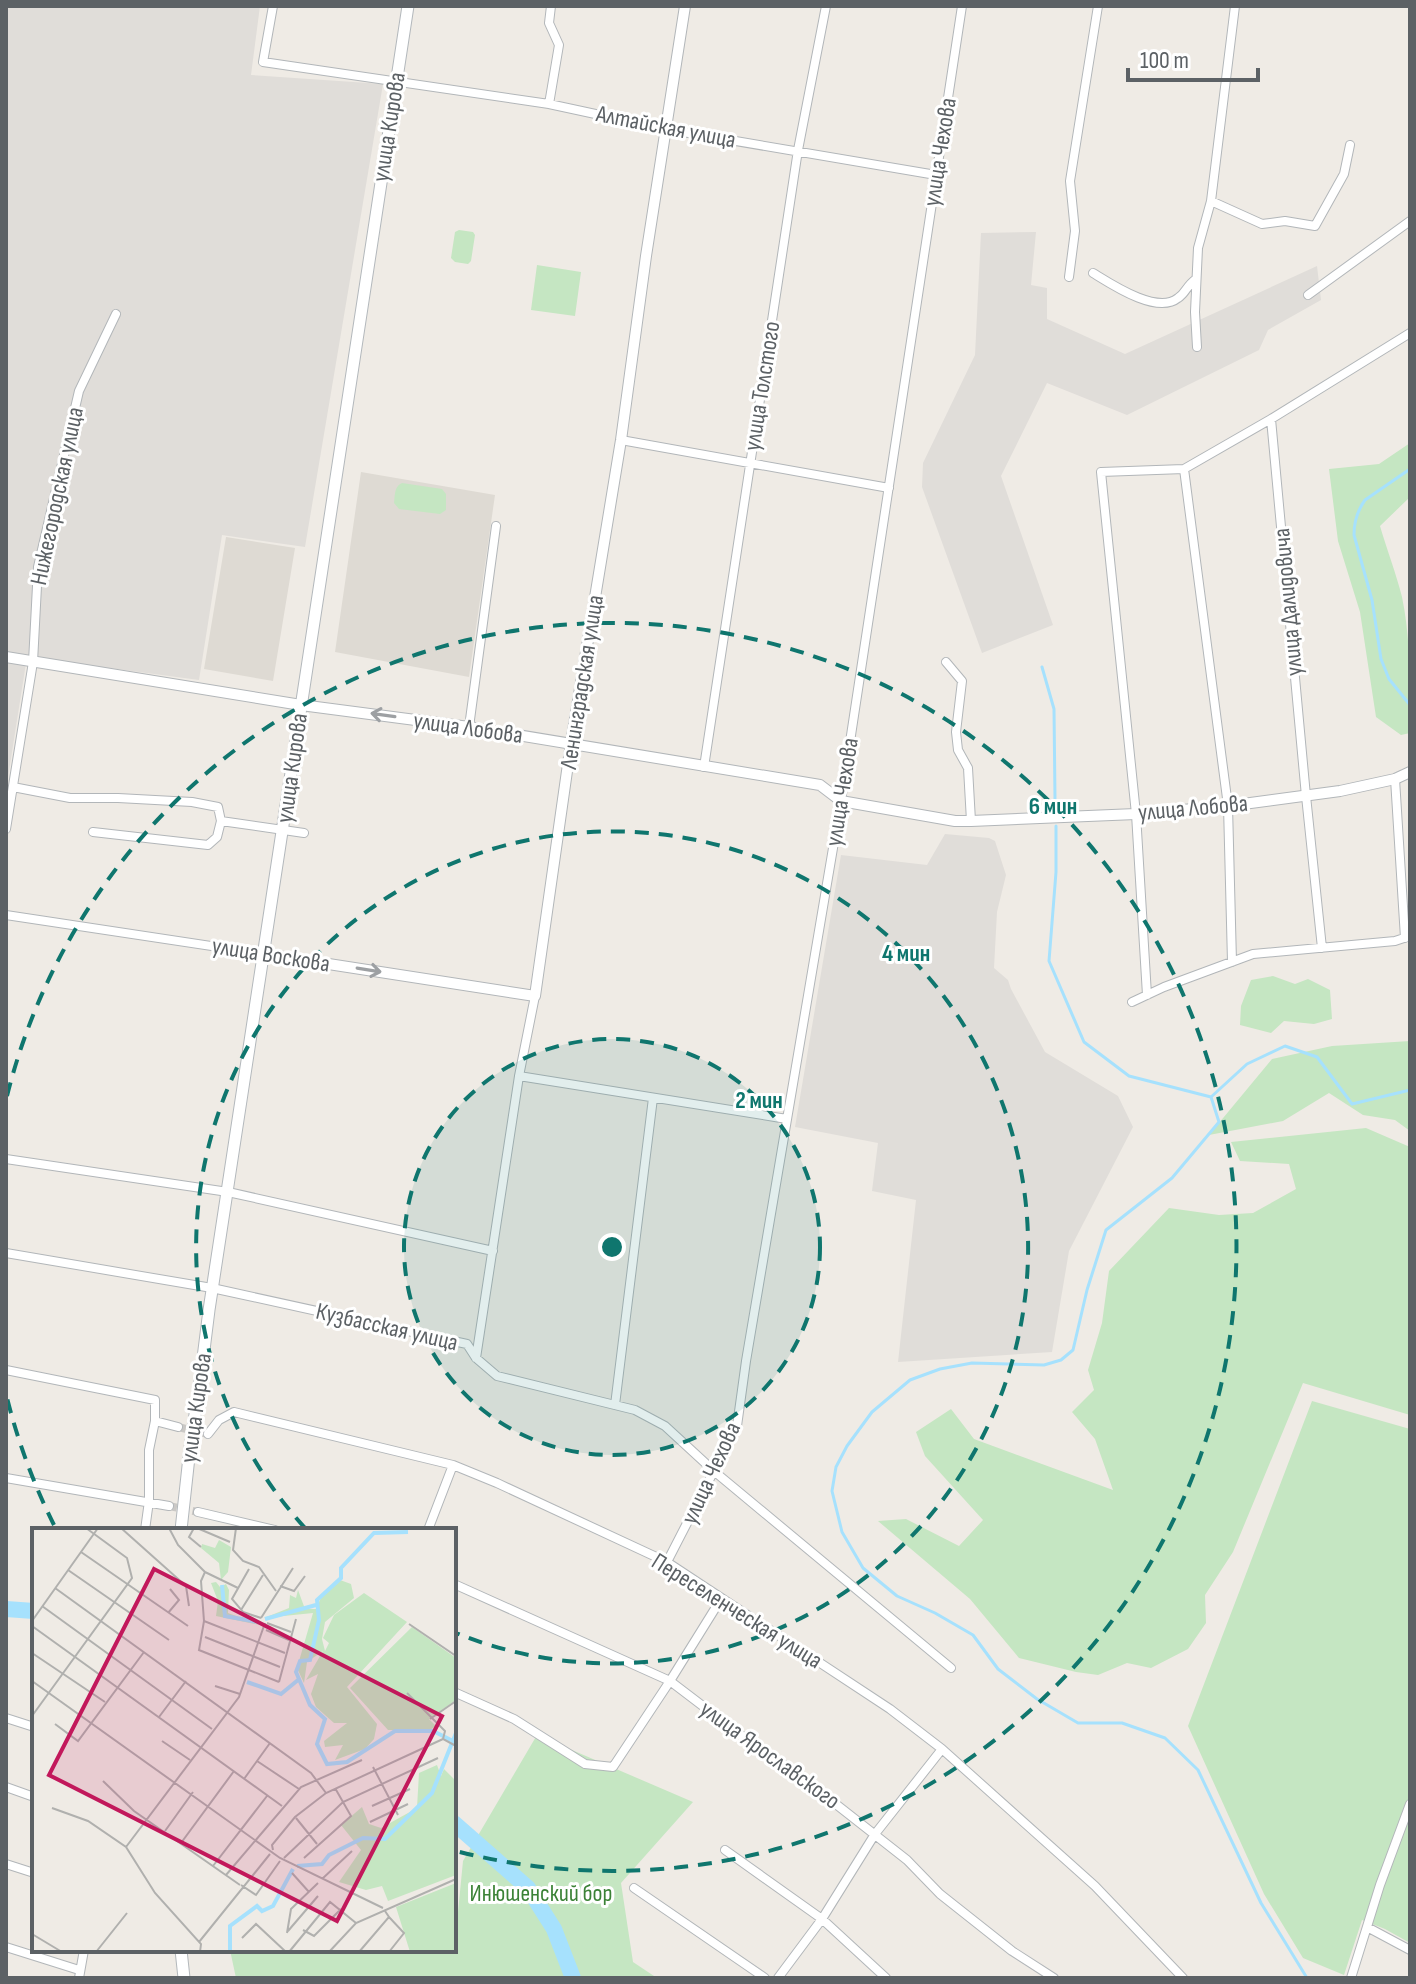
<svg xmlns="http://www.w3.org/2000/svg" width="1416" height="1984" font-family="'Sofia Sans Condensed',sans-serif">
<rect width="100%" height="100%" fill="#efebe5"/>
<path fill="#e0ddd9" d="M6,6H260L251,75L383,84L305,547L222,535L199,680L27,657L6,790Z
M1036,232L1031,285L1047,288V319L1125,354L1317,266L1321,300L1268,330L1259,350L1127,415L1047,383L1001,476L1053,625L982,653L922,487L923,463L975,355L981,233Z
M945,834L989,838L995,841L1006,875L997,912L994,968L1008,980L1011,989L1045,1052L1118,1096L1133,1127L1069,1251L1052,1352L898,1362L916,1200L872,1191L878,1143L795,1127L841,855L927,865Z"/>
<path fill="#dedad3" d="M361,472L495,495L469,677L335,652Z
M226,537L295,548L273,681L204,669Z"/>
<path fill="#c5e6c2" d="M459,230L473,232L475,235L471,261L468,264L455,262L451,258L455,232Z
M537,265L581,272L575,316L531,310Z
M1410,443V497L1380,526C1387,550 1396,573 1402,597C1411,639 1410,690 1410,733L1401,735L1376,717L1360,612L1338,541L1329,469L1379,464Z
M402,483L442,489L446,494V510L440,514L399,509L394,503C395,496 394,486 402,483Z
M1273,976L1295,984L1308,979L1330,990L1332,1019L1314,1024L1284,1021L1271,1033L1240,1025L1241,1006L1251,980Z
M1410,1041V1131L1395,1120L1363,1115L1329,1093L1283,1121L1209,1135L1272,1059L1332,1046Z
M1366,1128L1410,1147V1415L1303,1383L1233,1552L1205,1595L1206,1623L1188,1649L1151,1668L1127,1663L1098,1675L1076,1672L1019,1658L970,1599L878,1521L906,1519L959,1546L983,1520L925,1456L916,1432L951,1409L974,1439L1113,1490L1095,1439L1072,1412L1094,1390L1088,1370L1102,1323L1109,1271L1169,1208L1219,1215L1253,1213L1296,1189L1289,1164L1240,1161L1231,1142Z
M1312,1401L1410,1429V1943L1385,1929L1362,1920L1344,1975L1303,1958L1264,1894L1188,1726Z
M537,1735L693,1802L621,1883L633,1962L657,1978H236L230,1950H454V1912H458L463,1861Z"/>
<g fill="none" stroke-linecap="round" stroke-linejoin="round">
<path stroke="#a6e1fd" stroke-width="3" d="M1410,469L1365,500C1357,511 1354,522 1354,535L1372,600L1381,659L1389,679L1410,705
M1042,667L1054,709L1055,799
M1056,826V872L1049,961L1084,1042L1129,1076L1211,1097
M1307,1978L1261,1903L1198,1770L1165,1738L1122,1723H1078L1037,1699L998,1669L973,1635L935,1613L897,1596L863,1568L842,1532L832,1491L836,1467L847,1446L872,1412L910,1380L940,1369L972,1363L1044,1365L1061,1360L1073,1350L1087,1290L1106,1230L1172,1178L1219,1122L1211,1097L1247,1064L1285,1046L1317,1057L1352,1104L1410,1090"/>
<path stroke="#a6e1fd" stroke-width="16" d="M6,1609L34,1611
M454,1823L528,1888L554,1929L573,1978"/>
<path stroke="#cac8c5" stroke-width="8" stroke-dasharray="8 4" stroke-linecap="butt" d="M178,1427L208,1434
M169,1506L198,1512"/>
<defs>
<path id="minor" d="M273,6L263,62L549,104L665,129L936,175
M549,104L559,45L549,23L551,6
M1211,201L1262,224L1285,221L1315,226L1344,174L1350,145
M1093,273C1111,284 1157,315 1178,298C1186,293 1186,286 1196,279
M1069,277L1075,231L1070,181L1098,6
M1308,295L1410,221
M1197,347L1195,312L1198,248L1211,201L1235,6
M621,440L889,488
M1184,469L1228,806L1232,962
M946,662L962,681L956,732L958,750L968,768L971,821
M469,727L496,526
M704,767L798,150L826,6
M1395,779L1405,938
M13,787L70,798H118L192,802L218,807L221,821L304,833
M6,829L33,662L38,567L79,391L116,314
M93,832L208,845L217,837L221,821
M6,915L264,954
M1322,948L1306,796L1271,419L1410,333
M1147,995L1136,814L1101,472L1184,469L1271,419
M1132,1002L1164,987L1253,954L1395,941L1410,936
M519,1076L787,1119
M6,1159L228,1192L493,1251
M6,1253L212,1288L467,1344L476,1358L497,1376L635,1410L665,1426L715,1472L951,1668
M476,1358L519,1076L535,996
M6,1370L155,1400V1421L178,1427
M615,1405L653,1098
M208,1434L219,1420L234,1412L453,1465L497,1483L667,1562L890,1709L942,1749L1095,1886L1183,1978
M6,1478L169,1506
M198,1512L275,1530
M145,1530L149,1501V1450L155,1421
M428,1530L453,1465
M667,1562L737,1426L746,1361L841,801L962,6
M454,1584L670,1681L750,1742L795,1772L907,1860L940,1894L1012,1951L1054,1978
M454,1692L514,1719L585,1764L613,1767L670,1681L721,1599
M6,1718L34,1727
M6,1787L34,1797
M725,1850L822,1919L886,1978
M6,1864L34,1873
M634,1888L765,1978
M1367,1927L1410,1950
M6,1947L79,1970
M79,1978L84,1950
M778,1978L822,1919L875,1834L942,1749
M1351,1978L1380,1885L1410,1804"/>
<path id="tertiary" d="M6,657L301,705L469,727L820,785L841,801L955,821H971L1136,814L1228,806L1340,791L1395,779L1410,772
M264,954L535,996L571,743L621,440L646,256L685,6"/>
<path id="secondary" d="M201,1374L209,1310L408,6
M181,1950L184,1978"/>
</defs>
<use href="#minor" stroke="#b2b6b9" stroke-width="10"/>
<use href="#tertiary" stroke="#b2b6b9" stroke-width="12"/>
<use href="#secondary" stroke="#b3b8bc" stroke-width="13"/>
<use href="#minor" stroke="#fff" stroke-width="8"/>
<use href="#tertiary" stroke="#fff" stroke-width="10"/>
<use href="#secondary" stroke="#fff" stroke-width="11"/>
<defs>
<path id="secondary-bridge" d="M181,1530L190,1448L201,1374"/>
</defs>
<use href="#secondary-bridge" stroke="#b3b8bc" stroke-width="13" stroke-linecap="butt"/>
<use href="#secondary-bridge" stroke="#fff" stroke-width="11"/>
</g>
<defs><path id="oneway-shaft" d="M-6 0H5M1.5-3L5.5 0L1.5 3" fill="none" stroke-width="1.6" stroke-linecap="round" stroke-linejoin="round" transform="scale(2)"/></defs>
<g stroke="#9da0a3">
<use href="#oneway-shaft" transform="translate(383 715) rotate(-172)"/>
<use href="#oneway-shaft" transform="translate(369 970) rotate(9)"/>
</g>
<circle cx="612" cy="1247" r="208" fill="#0f766e" fill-opacity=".12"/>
<g fill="none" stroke="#0f766e" stroke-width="4" stroke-dasharray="14 10">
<circle cx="612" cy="1247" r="208"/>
<path d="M305 1528A416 416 0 1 1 456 1633"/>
<path d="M54 1525A624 624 0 0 1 7 1398M7 1096A624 624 0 1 1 456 1851"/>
</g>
<g text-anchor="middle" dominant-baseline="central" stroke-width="6" stroke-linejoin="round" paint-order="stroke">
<g font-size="24" fill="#5c6165" stroke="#fff">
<text transform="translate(389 127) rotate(-81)">улица Кирова</text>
<text transform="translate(666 127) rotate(11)">Алтайская улица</text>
<text transform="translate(940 152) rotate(-81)">улица Чехова</text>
<text transform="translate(762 386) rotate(-81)">улица Толстого</text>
<text transform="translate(57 496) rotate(-78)">Нижегородская улица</text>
<text transform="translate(1288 602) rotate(-95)">улица Далидовича</text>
<text transform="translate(582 682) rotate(-81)">Ленинградская улица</text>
<text transform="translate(468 728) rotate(8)">улица Лобова</text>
<text transform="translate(292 768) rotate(-82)">улица Кирова</text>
<text transform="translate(842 792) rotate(-81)">улица Чехова</text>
<text transform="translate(1193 808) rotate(-5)">улица Лобова</text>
<text transform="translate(271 955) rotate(9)">улица Воскова</text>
<text transform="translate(387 1327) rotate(13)">Кузбасская улица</text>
<text transform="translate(196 1408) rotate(-82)">улица Кирова</text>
<text transform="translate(711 1473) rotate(-65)">улица Чехова</text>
<text transform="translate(737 1611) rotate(32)">Переселенческая улица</text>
<text transform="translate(770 1755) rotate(36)">улица Ярославского</text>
</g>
<g font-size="24" fill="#3b8236" stroke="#fff">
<text x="541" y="1893">Инюшенский бор</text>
</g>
</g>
<g transform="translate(32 1528)">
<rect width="424" height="424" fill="#efebe5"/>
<path d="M187,12L199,19L196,44L189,52L187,35L169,20L170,16L183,20ZM308,52L319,56L322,70L293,94L290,111L293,123L297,115L291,110L302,87L332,65L375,94L315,159L345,196L342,211L333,221L303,232L311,217L293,219L292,213L315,195H302L284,179L279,166L286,146L274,152L291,123L275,134L272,155L265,140L281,85L232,90L257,80L258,67L264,70L266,62L273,81H284L290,67ZM184,54L188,59L194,56L197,62L196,85L228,97L184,88L186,73L179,55ZM380,99L424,130V172L397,191L404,198L398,202H356L318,160ZM405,237L409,248L412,241L424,253V347L356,373L350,358L334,362L307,354L329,322L309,297L330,279L337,296L349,300L385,280L387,245ZM424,355V424H378L364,379Z" fill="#c5e6c2"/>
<path fill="none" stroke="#a6e1fd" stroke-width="4" d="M376,4L342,5L309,40V50L285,72L287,92L278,132L268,133L264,144L278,177L293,191L285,216L295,236L315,234L363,203H401L419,212M190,57L193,88L226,94M233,91L284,77M215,154L249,166L266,152M265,338L290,336L297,327L331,310L353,311L400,265L424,205M198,424V398L225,378L230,383L241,378L261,341"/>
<path fill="none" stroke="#b0b0ae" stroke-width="2" d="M89,0L154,58L157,78M137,0L146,17L173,44L169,53L172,93L253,125M162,0L157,9L169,19M165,0L198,14M204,0L201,22L211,33L227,39L244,63M49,24L156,98M217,41L200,71L211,84L229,90M36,42L137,112M173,44L206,60M248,58L262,63L273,48M23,60L279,245L294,265M10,78L180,201M209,82L231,47M136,85L147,72L138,61M229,90L261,40M0,93L66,0M172,93L167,122L247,154M235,95L259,104M377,96L424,128M0,98L250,278M234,102L257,112M173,109L248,139M0,125L73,174M0,153L248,330L351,380M247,154L264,91M183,158L208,166M375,165L413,203L411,211L424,218M0,188L100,50L95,30L54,0M127,189L154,153M398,191L424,173M23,196L46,213L112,124M130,213L158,232M225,233L267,261M341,239L366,287M212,251L238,215M71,253L102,283L208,357M340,278L378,261M20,280L56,293L94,319L123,365L169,416L168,424M264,290L285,316M338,294L376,276M133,303L161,264M149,315L202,243M94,319L207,169L233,95M241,322L240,317L263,289L294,265L411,211M252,330L311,274L406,230M272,330L319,288L303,260M181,338L235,268M260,345L277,364M194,347L269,259L330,232M290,351L320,323M209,357L224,367L248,333M357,389L372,405L357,424M271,402L282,408L309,381M256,403L286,368M255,405L259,381L286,355M0,406L30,424M210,410L224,396L254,424M167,414L238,326M64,424L95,385M257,424L298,374L324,395M297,424L324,395L424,351M327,424L357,389L353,383"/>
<path fill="#c2185b" fill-opacity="0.15" stroke="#c2185b" stroke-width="4" d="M122,41L410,188L305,393L17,247Z"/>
<rect width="424" height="424" fill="none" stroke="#5c6165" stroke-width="4"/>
</g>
<circle cx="612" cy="1247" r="12" fill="#0f766e" stroke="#fff" stroke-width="4"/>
<g font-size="24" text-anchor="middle" font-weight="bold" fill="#0f766e" stroke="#fff" stroke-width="6" stroke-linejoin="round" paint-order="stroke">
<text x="1053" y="814">6 мин</text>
<text x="906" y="961">4 мин</text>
<text x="759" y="1108">2 мин</text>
</g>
<rect width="1416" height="1984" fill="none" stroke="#5c6165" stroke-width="16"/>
<path d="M1128 68v12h130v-12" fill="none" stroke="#5c6165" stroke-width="4"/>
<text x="1140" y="68" font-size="24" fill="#5c6165" stroke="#ffffff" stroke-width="6" paint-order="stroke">100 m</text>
</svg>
